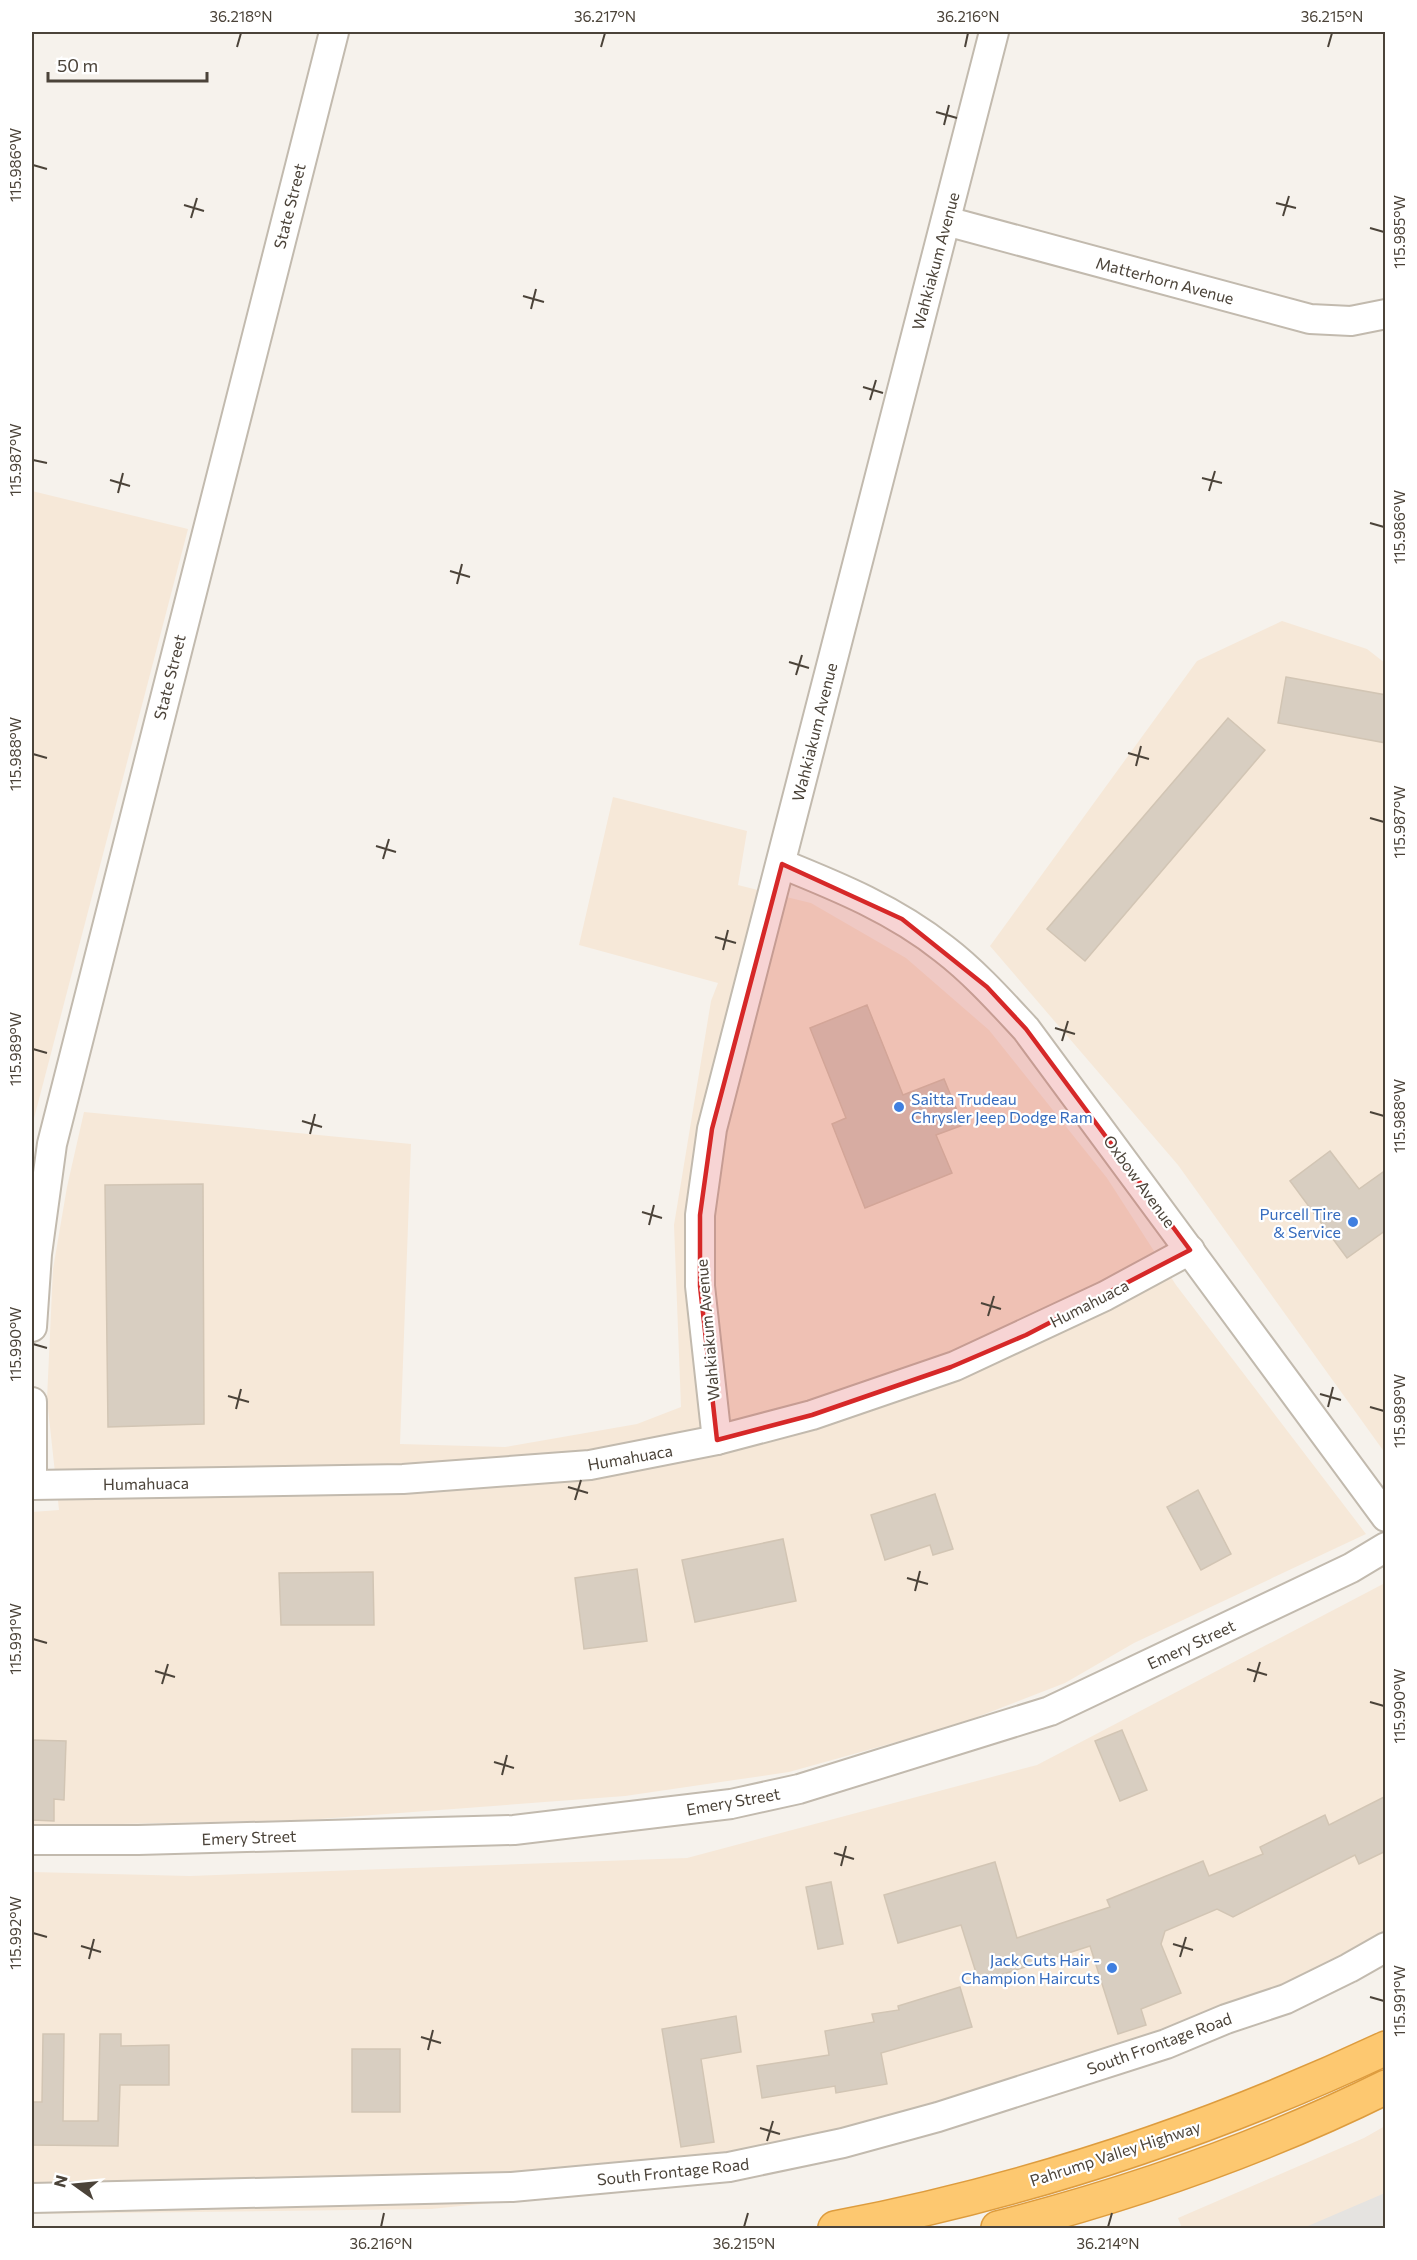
<svg xmlns="http://www.w3.org/2000/svg" width="1417" height="2260" viewBox="0 0 1417 2260" font-family="Commissioner,sans-serif">
<style>
.commercial{fill:#f6e8d8}
.parking{fill:#e5e3e0}
.building{fill:#d8cec1;stroke:#d2c5b4;stroke-width:1.5}
.lines{fill:none;stroke-linecap:round;stroke-linejoin:round}
.minor-casing{stroke:#c2baae;stroke-width:32}
.highway-casing{stroke:#dd9c3e;stroke-width:36}
.minor{stroke:#fff;stroke-width:28}
.highway{stroke:#fdc870;stroke-width:33}
.marked{fill:#d62828;fill-opacity:0.2;stroke:#d62828;stroke-width:4.5;stroke-linejoin:round}
.ticks{fill:none;stroke:#4b4339;stroke-width:2}
.shop-dot{fill:#3f7fe0;stroke:#fff;stroke-width:2}
.labels{text-anchor:middle;dominant-baseline:central;stroke-width:4.5;stroke-linejoin:round;paint-order:stroke}
.street-label{font-size:16px;fill:#4b4339;stroke:#fff}
.shop-label{font-size:16px;fill:#366cbe;stroke:#fff;text-anchor:end}
.neatline{fill:none;stroke:#4b4339;stroke-width:2}
.ticks-label{font-size:15px;text-anchor:middle;fill:#4b4339}
</style>
<rect width="100%" height="100%" fill="#f6f2ec"/>
<!-- commercial -->
<g class="commercial">
<path d="M32 491 188 529 32 1126Z"/>
<path d="M1282 621 1367 649 1385 663V1453L1178 1165 990 946 1197 661Z"/>
<path d="M613 797 747 831 738 885 811 903 906 958 989 1030 1107 1178 1176 1285 1366 1534 1134 1643 1065 1683 954 1726 789 1772 625 1796 306 1820 32 1826V1512L59 1510 47 1399 53 1269 67 1187 84 1112 411 1144 400 1444 505 1447 637 1424 681 1407 674 1225 711 1001 718 983 579 945Z"/>
<path d="M1385 1583V1963L1316 1998 1048 2098 743 2177 431 2209 32 2214V1872L190 1876 687 1858 1037 1765Z"/>
<path d="M1385 2126V2228H1182L1178 2218 1364 2138Z"/>
</g>
<!-- parking -->
<path class="parking" d="M1385 2193V2228H1309L1308 2226Z"/>
<!-- building -->
<g class="building">
<path d="M1286 677 1386 695V743L1278 723Z"/>
<path d="M1228 718 1265 750 1085 961 1047 929Z"/>
<path d="M867 1005 903 1095 944 1079 963 1125 936 1135 952 1173 865 1208 832 1124 846 1118 810 1028Z"/>
<path d="M1330 1151 1359 1189 1386 1170V1230L1347 1258 1290 1181Z"/>
<path d="M203 1184 204 1424 108 1427 105 1185Z"/>
<path d="M1198 1490 1231 1554 1201 1570 1167 1507Z"/>
<path d="M935 1494 953 1549 933 1555 930 1545 885 1560 871 1515Z"/>
<path d="M783 1539 796 1601 695 1622 682 1560Z"/>
<path d="M637 1569 647 1641 584 1649 575 1578Z"/>
<path d="M373 1572 374 1625H281L279 1573Z"/>
<path d="M1122 1730 1147 1790 1120 1801 1095 1741Z"/>
<path d="M32 1740 66 1741 64 1800 54 1799V1821L32 1820Z"/>
<path d="M1386 1796V1851L1359 1864 1355 1855 1233 1917 1217 1909 1165 1931 1161 1944 1181 1993 1141 2009 1146 2025 1118 2034 1090 1946 979 1982 961 1925 898 1943 884 1895 995 1862 1017 1938 1110 1907 1107 1900 1203 1861 1209 1876 1263 1854 1260 1847 1325 1815 1329 1825Z"/>
<path d="M831 1882 843 1944 818 1949 806 1887Z"/>
<path d="M960 1987 972 2027 881 2053 887 2084 836 2093 835 2086 762 2098 757 2066 829 2055 825 2031 874 2022 872 2014 899 2010 898 2006Z"/>
<path d="M736 2016 741 2052 701 2059 714 2142 681 2147 662 2029Z"/>
<path d="M43 2034H64L63 2121H98L100 2034H121V2046L169 2045V2085H120L118 2146 32 2145V2102H42Z"/>
<rect x="352" y="2049" width="48" height="63"/>
</g>
<g class="lines">
<defs>
<g id="minor">
<path d="M946 221 1310 319 1351 321 1386 314"/>
<path d="M782 864C839 887 895 910 944 949 974 972 1000 1001 1026 1029L1386 1517"/>
<path d="M32 1327 37 1254 52 1144 334 32"/>
<path d="M32 1402V1485"/>
<path d="M717 1440 700 1286V1215L712 1129 994 32"/>
<path d="M32 1485 403 1479 590 1465 717 1440 812 1415 955 1366 1105 1296 1190 1250"/>
<path d="M32 1840H138L514 1830 731 1804 799 1789 1050 1711 1351 1568 1386 1547"/>
<path d="M32 2198 512 2187 729 2167 843 2143 938 2117 1166 2044 1226 2019 1286 1999 1349 1968 1386 1947"/>
</g>
<g id="highway">
<path d="M835 2228C1024 2192 1211 2130 1386 2048"/>
<path d="M998 2228C1130 2194 1263 2148 1386 2087"/>
</g>
</defs>
<!-- minor casing -->
<use href="#minor" class="minor-casing"/>
<!-- highway casing -->
<use href="#highway" class="highway-casing"/>
<!-- minor -->
<use href="#minor" class="minor"/>
<!-- highway -->
<use href="#highway" class="highway"/>
</g>
<!-- marked area -->
<path class="marked" d="M782 864 902 919 987 987 1026 1029 1190 1250 1026 1335 951 1367 812 1415 717 1440 700 1286V1215L712 1129Z"/>
<!-- ticks -->
<path class="ticks" d="M237 47 241 33M601 47 605 33M965 47 968 33M1328 47 1332 33M936 112 957 118M944 125 949 105M33 165 47 169M1276 203 1296 208M184 205 204 211M1283 216 1289 196M191 218 197 198M1370 228 1384 232M523 296 544 302M531 309 536 289M863 387 883 393M870 400 876 380M33 460 47 463M1202 478 1222 483M110 480 130 486M1209 491 1215 471M118 493 123 473M1370 523 1384 527M450 571 470 577M457 584 462 564M789 662 809 668M796 675 802 655M1128 753 1149 759M33 754 47 758M1136 766 1141 746M1370 818 1384 822M376 846 396 852M383 859 389 839M715 937 736 943M723 950 728 930M1055 1028 1075 1034M1062 1041 1068 1021M33 1049 47 1053M1370 1112 1384 1116M302 1121 322 1127M310 1134 315 1114M642 1212 662 1218M649 1225 654 1205M981 1303 1001 1309M988 1316 994 1296M33 1344 47 1348M1320 1394 1341 1400M228 1396 249 1402M1328 1407 1333 1387M1370 1407 1384 1411M236 1409 241 1389M568 1487 588 1493M575 1500 581 1480M907 1578 928 1584M915 1591 920 1571M33 1639 47 1643M1247 1669 1267 1675M155 1671 175 1677M1254 1682 1260 1662M162 1684 168 1664M1370 1702 1384 1706M494 1762 514 1768M502 1775 507 1755M834 1853 854 1859M841 1866 846 1846M33 1933 47 1937M1173 1944 1193 1950M81 1946 101 1952M1180 1957 1186 1937M89 1959 94 1939M1370 1997 1384 2001M421 2037 441 2043M428 2050 433 2030M760 2128 780 2134M767 2141 773 2121M381 2227 384 2213M744 2227 748 2213M1108 2227 1112 2213"/>
<!-- markers -->
<g class="shop-dot">
<circle cx="899" cy="1107" r="6"/>
<circle cx="1353" cy="1222" r="6"/>
<circle cx="1112" cy="1968" r="6"/>
</g>
<g class="labels">
<!-- street labels -->
<g class="street-label">
<text transform="translate(289 206) rotate(-76)">State Street</text>
<text transform="translate(935 261) rotate(-75)">Wahkiakum Avenue</text>
<text transform="translate(1165 280) rotate(15)">Matterhorn Avenue</text>
<text transform="translate(169 677) rotate(-76)">State Street</text>
<text transform="translate(814 732) rotate(-76)">Wahkiakum Avenue</text>
<text transform="translate(1140 1181) rotate(54)">Oxbow Avenue</text>
<text transform="translate(1089 1303) rotate(-27)">Humahuaca</text>
<text transform="translate(707 1330) rotate(-95)">Wahkiakum Avenue</text>
<text transform="translate(630 1457) rotate(-10)">Humahuaca</text>
<text transform="translate(146 1483) rotate(-1)">Humahuaca</text>
<text transform="translate(1191 1644) rotate(-25)">Emery Street</text>
<text transform="translate(733 1801) rotate(-10)">Emery Street</text>
<text transform="translate(249 1837) rotate(-2)">Emery Street</text>
<text transform="translate(1159 2043) rotate(-20)">South Frontage Road</text>
<text transform="translate(1115 2153) rotate(-18)">Pahrump Valley Highway</text>
<text transform="translate(673 2171) rotate(-6)">South Frontage Road</text>
</g>
<!-- shop labels -->
<g class="shop-label">
<text x="911" y="1098" text-anchor="start">Saitta Trudeau<tspan x="911" dy="18">Chrysler Jeep Dodge Ram</tspan></text>
<text x="1341" y="1213">Purcell Tire<tspan x="1341" dy="18">&amp; Service</tspan></text>
<text x="1100" y="1959">Jack Cuts Hair -<tspan x="1100" dy="18">Champion Haircuts</tspan></text>
</g>
</g>
<!-- border -->
<rect width="1417" height="2260" fill="none" stroke="#ffffff" stroke-width="66"/>
<!-- north arrow -->
<g transform="translate(75 2185) rotate(285)" stroke="#ffffff" stroke-width="4.5" paint-order="stroke">
<path d="M0-4.5L10 22L0 15L-10 22Z" fill="#4b4339"/>
<text y="-9" font-size="16" font-weight="bold" text-anchor="middle" fill="#4b4339">N</text>
</g>
<!-- scale -->
<path d="M48 72v9h159v-9" fill="none" stroke="#4b4339" stroke-width="3"/>
<text x="57" y="72" font-size="18" fill="#4b4339" stroke="#ffffff" stroke-width="4.5" paint-order="stroke">50 m</text>
<rect x="33" y="33" width="1351" height="2194" class="neatline"/>
<g class="ticks-label">
<text x="241" y="22">36.218°N</text>
<text x="605" y="22">36.217°N</text>
<text x="968" y="22">36.216°N</text>
<text x="1332" y="22">36.215°N</text>
<text transform="translate(16 165) rotate(-90)" y="5">115.986°W</text>
<text transform="translate(1400 232) rotate(-90)" y="5">115.985°W</text>
<text transform="translate(16 460) rotate(-90)" y="5">115.987°W</text>
<text transform="translate(1400 527) rotate(-90)" y="5">115.986°W</text>
<text transform="translate(16 754) rotate(-90)" y="5">115.988°W</text>
<text transform="translate(1400 822) rotate(-90)" y="5">115.987°W</text>
<text transform="translate(16 1049) rotate(-90)" y="5">115.989°W</text>
<text transform="translate(1400 1116) rotate(-90)" y="5">115.988°W</text>
<text transform="translate(16 1344) rotate(-90)" y="5">115.990°W</text>
<text transform="translate(1400 1411) rotate(-90)" y="5">115.989°W</text>
<text transform="translate(16 1639) rotate(-90)" y="5">115.991°W</text>
<text transform="translate(1400 1706) rotate(-90)" y="5">115.990°W</text>
<text transform="translate(16 1933) rotate(-90)" y="5">115.992°W</text>
<text transform="translate(1400 2001) rotate(-90)" y="5">115.991°W</text>
<text x="381" y="2249">36.216°N</text>
<text x="744" y="2249">36.215°N</text>
<text x="1108" y="2249">36.214°N</text>
</g>
</svg>
